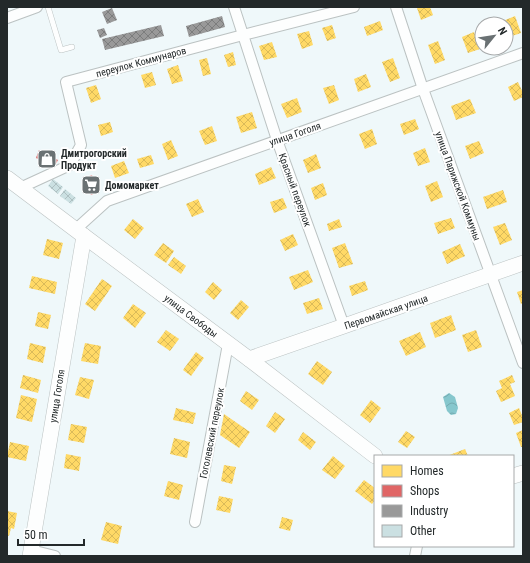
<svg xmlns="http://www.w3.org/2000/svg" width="530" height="563" viewBox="0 0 530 563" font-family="'Roboto Condensed',sans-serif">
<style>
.water{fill:url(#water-waves)}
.homes{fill:url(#homes-cross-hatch)}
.shops{fill:url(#shops-cross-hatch)}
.industry{fill:url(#industry-cross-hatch)}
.building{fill:url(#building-cross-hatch)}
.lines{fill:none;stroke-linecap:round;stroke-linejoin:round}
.lane-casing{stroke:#bbc2c2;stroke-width:6}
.street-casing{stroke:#bbc2c2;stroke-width:12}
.secondary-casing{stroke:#bbc2c2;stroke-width:16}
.lane{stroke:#fdfefe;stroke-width:5}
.street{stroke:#fdfefe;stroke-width:10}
.secondary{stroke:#fdfefe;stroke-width:15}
.labels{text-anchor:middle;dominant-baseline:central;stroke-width:4;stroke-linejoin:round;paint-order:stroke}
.street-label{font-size:10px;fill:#23292a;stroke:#fff}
.poi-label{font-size:10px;font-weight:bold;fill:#23292a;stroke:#fff;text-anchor:start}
</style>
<defs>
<pattern id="water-waves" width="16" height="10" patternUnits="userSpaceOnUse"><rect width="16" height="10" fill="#86c7cd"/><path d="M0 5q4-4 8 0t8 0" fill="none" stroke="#73abb0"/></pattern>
<pattern id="homes-cross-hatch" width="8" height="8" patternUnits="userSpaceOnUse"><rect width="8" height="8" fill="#ffd966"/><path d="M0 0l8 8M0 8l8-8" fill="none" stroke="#daba59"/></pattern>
<pattern id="shops-cross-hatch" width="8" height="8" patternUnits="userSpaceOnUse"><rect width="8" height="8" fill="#e06666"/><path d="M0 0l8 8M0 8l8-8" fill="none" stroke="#b55454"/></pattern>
<pattern id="industry-cross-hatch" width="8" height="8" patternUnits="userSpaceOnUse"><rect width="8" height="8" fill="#999"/><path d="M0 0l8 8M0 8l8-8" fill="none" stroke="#7c7d7d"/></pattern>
<pattern id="building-cross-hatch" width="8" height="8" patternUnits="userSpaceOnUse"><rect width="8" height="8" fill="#cbe0e2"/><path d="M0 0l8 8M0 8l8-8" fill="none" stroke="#aec0c2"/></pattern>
</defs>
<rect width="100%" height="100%" fill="#eff8fa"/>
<!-- water -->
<path class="water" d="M449 393 455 397 458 408 456 414 451 415 447 411 443 397Z"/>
<!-- homes -->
<g class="homes">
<path d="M420 7H430L433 15 421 20 417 8Z"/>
<path d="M515 16 521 33 509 37 506 29V24H504L503 21Z"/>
<path d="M380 21 383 30 367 36 364 27Z"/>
<path d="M332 25 336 38 327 41 322 28Z"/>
<path d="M309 31 313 45 302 49 297 34Z"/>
<path d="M474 32 480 49 468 53 462 37Z"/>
<path d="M438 41 445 60 435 64 428 45Z"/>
<path d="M272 42 277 57 264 60 259 46Z"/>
<path d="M233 52 236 65 228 67 224 55Z"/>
<path d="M207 58 211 74 203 76 199 60Z"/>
<path d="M393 58 400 78 390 82 382 62Z"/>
<path d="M178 65 183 81 172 84 167 69Z"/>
<path d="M152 72 156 85 145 88 141 75Z"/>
<path d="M366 74 371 87 358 92 354 79Z"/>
<path d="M518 82 523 93V97L514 101 508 87Z"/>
<path d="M96 85 101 99 91 103 86 88Z"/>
<path d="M334 85 339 100 329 104 323 88Z"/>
<path d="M297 98 302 112 287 118 281 104Z"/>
<path d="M470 99 476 113 456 120 451 106Z"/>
<path d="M252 112 257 128 241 133 236 117Z"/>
<path d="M415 119 419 129 404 135 400 124Z"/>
<path d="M110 122 113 132 101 136 98 125Z"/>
<path d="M212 126 217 141 205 145 199 131Z"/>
<path d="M372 129 377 144 365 149 359 134Z"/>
<path d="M171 140 178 156 168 160 162 144Z"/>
<path d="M479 141 484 153 470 159 465 146Z"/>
<path d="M425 148 430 162 418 166 413 153Z"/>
<path d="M316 154 321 168 308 173 303 160Z"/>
<path d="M151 155 154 164 140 168 137 159Z"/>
<path d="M124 161 129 173 115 178 111 166Z"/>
<path d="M271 167 276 178 259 185 255 174Z"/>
<path d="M437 181 443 197 431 202 425 186Z"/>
<path d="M323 183 327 195 315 200 311 188Z"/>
<path d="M503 190 507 202 487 209 483 197Z"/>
<path d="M283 198 287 208 274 213 270 202Z"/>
<path d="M198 199 204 212 192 217 186 204Z"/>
<path d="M451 218 455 228 438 234 434 223Z"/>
<path d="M133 219 144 228 135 239 124 230Z"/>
<path d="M339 219 342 227 329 231 327 224Z"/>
<path d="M505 223 512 240 500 245 493 227Z"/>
<path d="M293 234 298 245 285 251 280 240Z"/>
<path d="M47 239 63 243 59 259 43 255Z"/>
<path d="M163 243 174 251 166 263 154 255Z"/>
<path d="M345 243 353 264 339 268 332 248Z"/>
<path d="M460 244 465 256 447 264 442 252Z"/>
<path d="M174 257 186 266 181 274 168 265Z"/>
<path d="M308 270 313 282 294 290 289 277Z"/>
<path d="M32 276 57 282 55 294 29 288Z"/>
<path d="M102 279 112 286 95 311 85 304Z"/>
<path d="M365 281 368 290 352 296 349 286Z"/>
<path d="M213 282 222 290 214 300 205 292Z"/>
<path d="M523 290V303L521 304 517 292Z"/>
<path d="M319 298 323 309 307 314 303 303Z"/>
<path d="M241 300 249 307 238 320 230 313Z"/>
<path d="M133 304 146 313 135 328 123 318Z"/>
<path d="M38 312 51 315 48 329 35 326Z"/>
<path d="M451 315 456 330 435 338 430 323Z"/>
<path d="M166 330 179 339 170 351 157 342Z"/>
<path d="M476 330 482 347 468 352 462 335Z"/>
<path d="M420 332 426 347 406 356 399 341Z"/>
<path d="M30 343 46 347 43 363 27 359Z"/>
<path d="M85 343 101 346 98 364 81 361Z"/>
<path d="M196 352 204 358 191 376 183 370Z"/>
<path d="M317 361 332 372 323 385 308 374Z"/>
<path d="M23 375 41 380 38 393 20 388Z"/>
<path d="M512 375 515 382 510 384 515 396 501 402 496 391 502 388 499 381Z"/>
<path d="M80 377 94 380 89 399 75 395Z"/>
<path d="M246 391 259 400 252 410 240 401Z"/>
<path d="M21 395 37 399 32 422 16 418Z"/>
<path d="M371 400 381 408 370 423 360 415Z"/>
<path d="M176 408 196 413 193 424 173 420Z"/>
<path d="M519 408 523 418V422L514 425 509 413Z"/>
<path d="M275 412 285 419 275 433 266 426Z"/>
<path d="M224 414 250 432 239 448 220 435Z"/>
<path d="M71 424 87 427 84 443 68 440Z"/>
<path d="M523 430V447H521L516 433Z"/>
<path d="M406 431 415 437 407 448 398 442Z"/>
<path d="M303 432 316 442 310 450 298 440Z"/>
<path d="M174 438 190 442 187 458 170 454Z"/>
<path d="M10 442 29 446 26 461 7 457Z"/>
<path d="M465 449 468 456H447Z"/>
<path d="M66 454 81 457 79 471 64 468Z"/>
<path d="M333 456 345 466 335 479 322 470Z"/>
<path d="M224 465 236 467 232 484 221 481Z"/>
<path d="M364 480 375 488V500L372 504 355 491Z"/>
<path d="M168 481 183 485 179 500 164 496Z"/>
<path d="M219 496 233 499 230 513 216 510Z"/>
<path d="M7 511 17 513 14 529 11 528 9 536 7 535Z"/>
<path d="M282 517 293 520 290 531 279 528Z"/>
<path d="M106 522 122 526 118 544 101 540Z"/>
</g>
<!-- shops -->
<g class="shops">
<path d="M39 150 58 160 54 167 36 158Z"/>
<path d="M92 175 98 192 91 195 84 178Z"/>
</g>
<!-- industry -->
<g class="industry">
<path d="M112 8 117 20 107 24 102 12Z"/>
<path d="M222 16 225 27 189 37 186 26Z"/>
<path d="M161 25 164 36 105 50 102 39Z"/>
<path d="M104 28 107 35 100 38 97 30Z"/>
</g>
<!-- building -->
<g class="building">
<path d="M53 179 63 187 58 194 48 186Z"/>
<path d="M65 189 76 198 71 204 60 196Z"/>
</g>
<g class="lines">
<defs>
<path id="lane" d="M48 7 61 50 72 47"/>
<g id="street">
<path d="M234 7 277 140 344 326"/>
<path d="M396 7 423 89 523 363"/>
<path d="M7 18 37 7"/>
<path d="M20 188 70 165 81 145 66 82 243 35 354 7"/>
<path d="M75 230 107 201 523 53"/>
<path d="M195 522 228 344"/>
<path d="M31 550 55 556"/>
<path d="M415 556 417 546"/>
</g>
<g id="secondary">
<path d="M7 178 84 236 249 359 375 456"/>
<path d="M249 359 344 326 523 263"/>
<path d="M513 476 523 473"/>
<path d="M30 556 84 236"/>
</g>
</defs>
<!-- lane casing -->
<use href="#lane" class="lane-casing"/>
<!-- street casing -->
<use href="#street" class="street-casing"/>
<!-- secondary casing -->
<use href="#secondary" class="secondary-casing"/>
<!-- lane -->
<use href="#lane" class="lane"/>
<!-- street -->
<use href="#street" class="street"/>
<!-- secondary -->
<use href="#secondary" class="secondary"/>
</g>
<!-- icons -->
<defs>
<symbol id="shop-square" viewBox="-11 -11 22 22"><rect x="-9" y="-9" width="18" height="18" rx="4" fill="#6a7173" stroke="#fff"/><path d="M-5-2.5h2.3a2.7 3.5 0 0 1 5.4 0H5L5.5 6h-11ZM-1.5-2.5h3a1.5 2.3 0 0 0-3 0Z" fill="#fff"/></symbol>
<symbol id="supermarket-square" viewBox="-11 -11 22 22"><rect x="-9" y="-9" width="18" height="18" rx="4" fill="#6a7173" stroke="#fff"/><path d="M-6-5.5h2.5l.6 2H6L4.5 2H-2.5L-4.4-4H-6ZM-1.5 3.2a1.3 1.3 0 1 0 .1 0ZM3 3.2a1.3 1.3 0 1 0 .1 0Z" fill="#fff"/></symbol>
</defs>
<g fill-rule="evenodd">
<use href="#shop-square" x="36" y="148" width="22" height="22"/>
<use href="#supermarket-square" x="80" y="174" width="22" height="22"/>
</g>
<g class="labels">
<!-- street labels -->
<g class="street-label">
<text transform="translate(141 62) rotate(-15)">переулок Коммунаров</text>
<text transform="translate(295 134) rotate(-19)">улица Гоголя</text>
<text transform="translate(458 186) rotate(70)">улица Парижской Коммуны</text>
<text transform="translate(295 190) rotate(70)">Красный переулок</text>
<text transform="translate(386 312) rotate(-19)">Первомайская улица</text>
<text transform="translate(191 316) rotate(37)">улица Свободы</text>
<text transform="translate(57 396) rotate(-81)">улица Гоголя</text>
<text transform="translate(212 433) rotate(-79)">Гоголевский переулок</text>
</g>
<!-- poi labels -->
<g class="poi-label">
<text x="61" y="153">Дмитрогорский<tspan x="61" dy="12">Продукт</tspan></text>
<text x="105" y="185">Домомаркет</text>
</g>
</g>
<!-- border -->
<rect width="530" height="563" fill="none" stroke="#23292a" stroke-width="16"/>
<!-- legend -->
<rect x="374" y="455" width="140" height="92" fill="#ffffff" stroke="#a7a9aa"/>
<rect x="382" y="465" width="20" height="12" fill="#ffd966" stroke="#a7a9aa"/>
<text x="410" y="475" font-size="12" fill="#23292a">Homes</text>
<rect x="382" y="485" width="20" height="12" fill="#e06666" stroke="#a7a9aa"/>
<text x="410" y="495" font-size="12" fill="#23292a">Shops</text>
<rect x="382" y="505" width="20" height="12" fill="#999999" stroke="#a7a9aa"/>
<text x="410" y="515" font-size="12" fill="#23292a">Industry</text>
<rect x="382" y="525" width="20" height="12" fill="#cbe0e2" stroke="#a7a9aa"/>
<text x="410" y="535" font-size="12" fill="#23292a">Other</text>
<!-- north arrow -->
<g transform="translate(494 36) rotate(60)"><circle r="19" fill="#ffffff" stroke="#a7a9aa"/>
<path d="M0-3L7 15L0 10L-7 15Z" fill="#6a7173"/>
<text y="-6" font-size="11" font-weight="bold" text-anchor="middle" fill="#23292a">N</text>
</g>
<!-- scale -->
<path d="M18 539v6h66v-6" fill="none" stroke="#23292a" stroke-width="2"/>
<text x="24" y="539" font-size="12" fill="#23292a" stroke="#ffffff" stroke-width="3" paint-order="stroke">50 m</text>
</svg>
